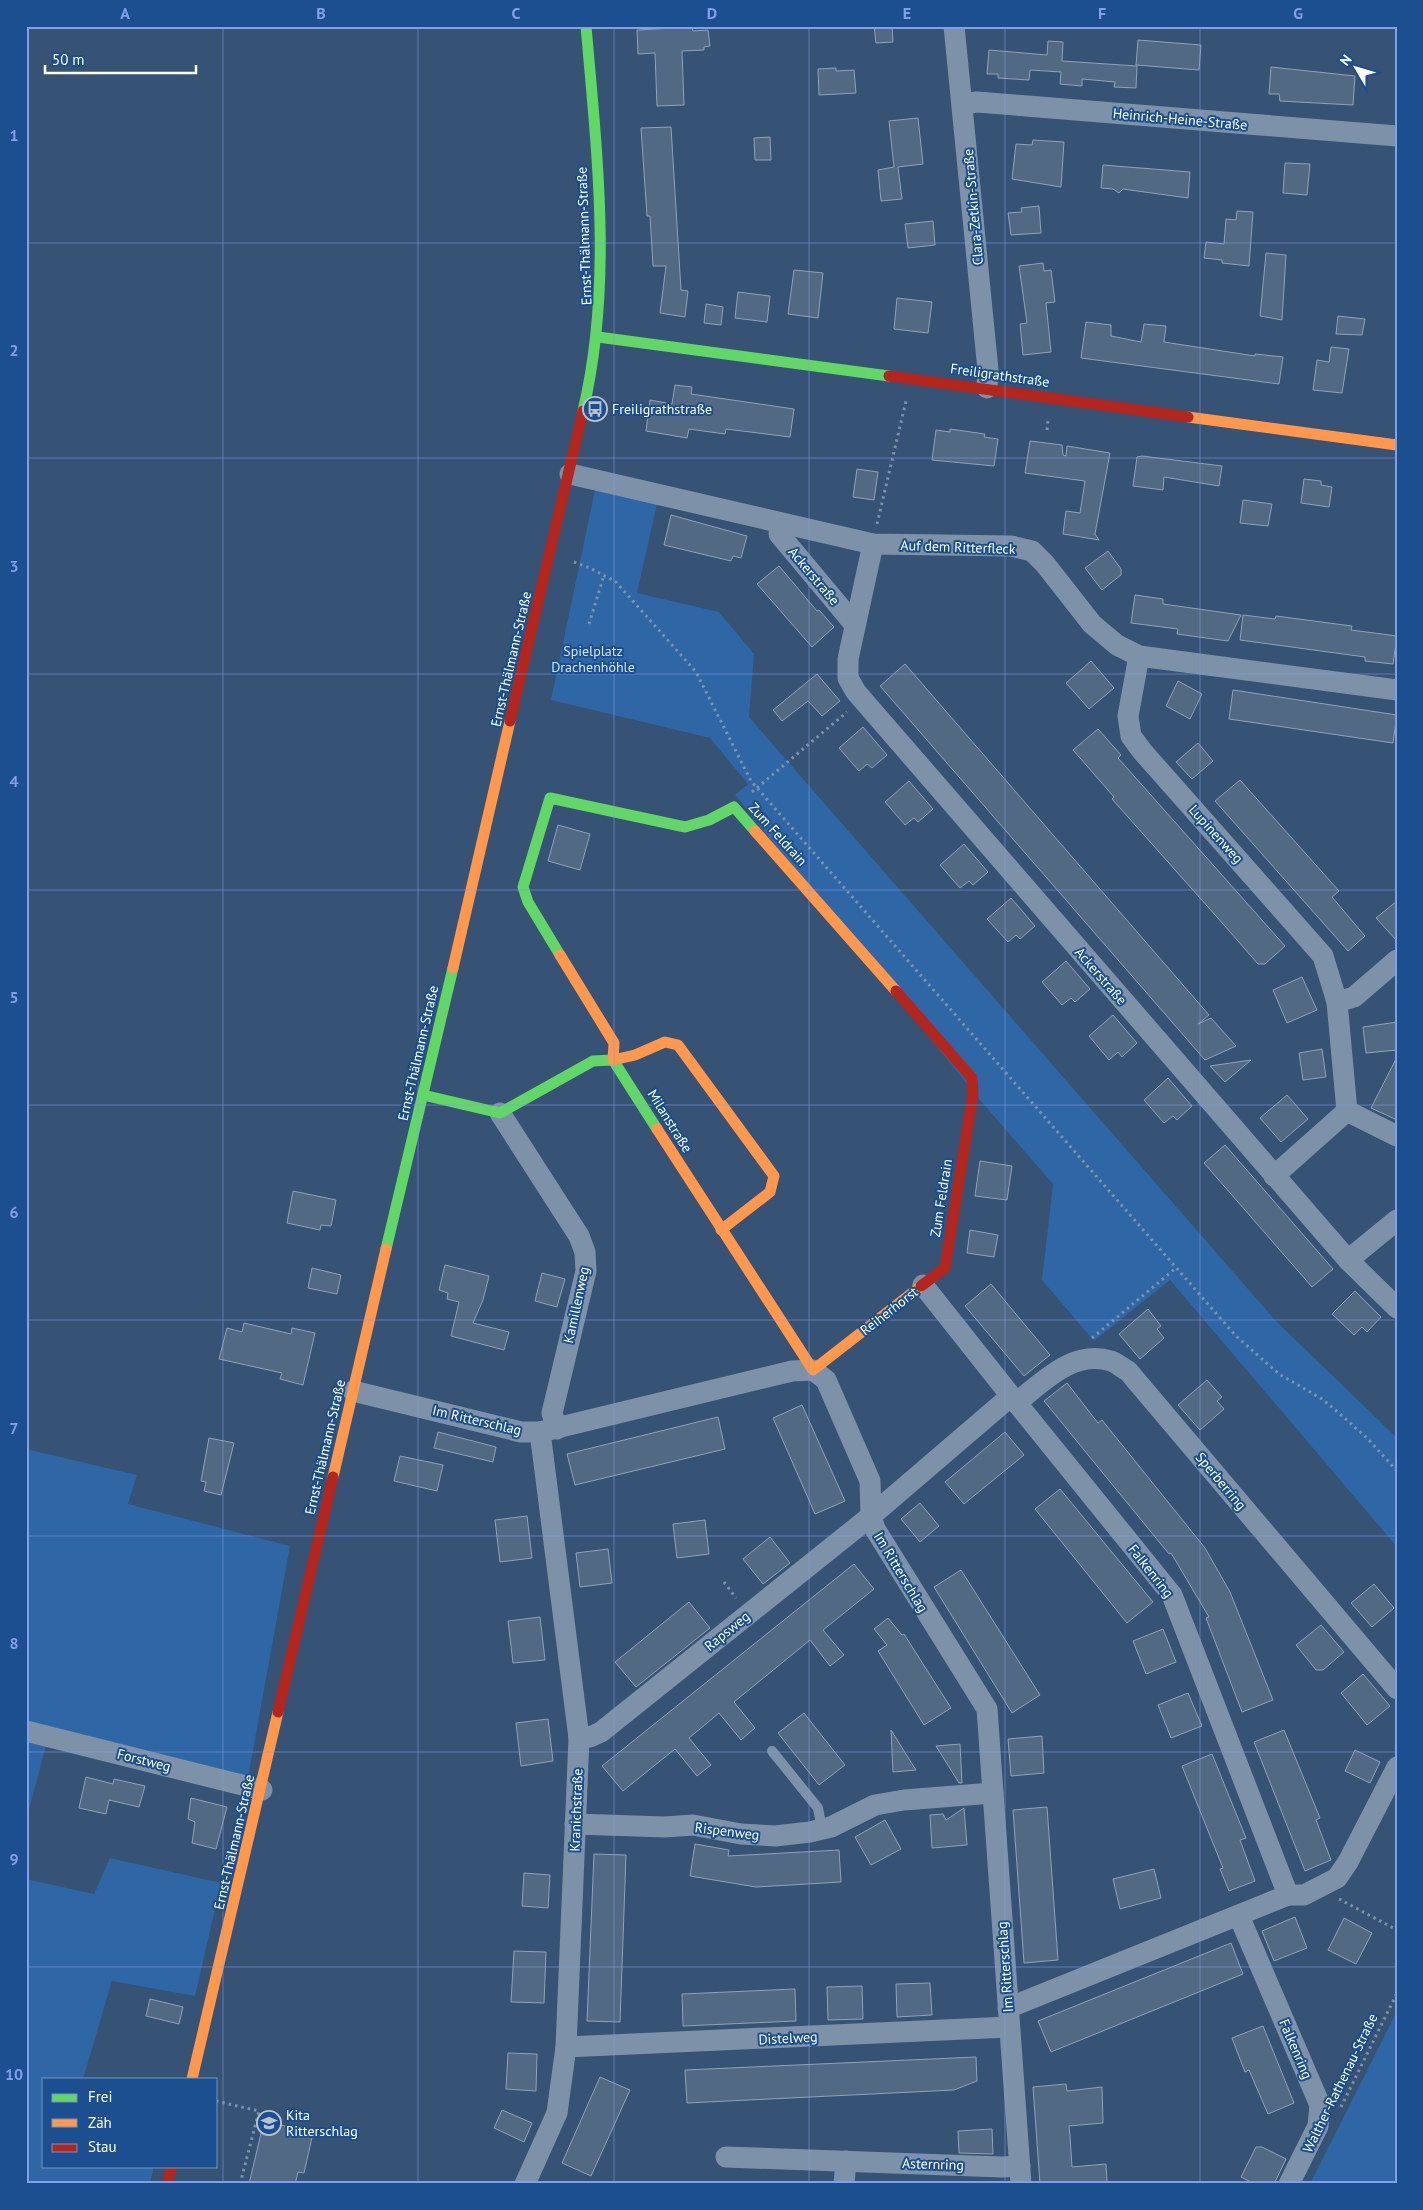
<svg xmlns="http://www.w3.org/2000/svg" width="1423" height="2210" viewBox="0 0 1423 2210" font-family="'PT Sans',sans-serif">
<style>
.green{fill:#2f66a5}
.building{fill:#526984;stroke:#92a2b6}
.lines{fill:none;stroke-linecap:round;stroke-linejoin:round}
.path{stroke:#7d92a8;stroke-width:3;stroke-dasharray:2.5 4;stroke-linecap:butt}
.lane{stroke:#7d92a8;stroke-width:10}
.street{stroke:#7d92a8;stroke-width:21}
.fast{stroke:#63d668;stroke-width:11}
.slow{stroke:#ff974d;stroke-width:11}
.jam{stroke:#b3261e;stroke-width:11}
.grid{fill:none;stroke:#839eea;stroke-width:1;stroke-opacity:0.55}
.labels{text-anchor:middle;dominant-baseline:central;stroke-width:4;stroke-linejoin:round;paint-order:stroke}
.street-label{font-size:14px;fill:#fff;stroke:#1b4f8f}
.poi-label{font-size:14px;fill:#fff;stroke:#1b4f8f;text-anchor:start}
.park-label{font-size:14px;fill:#cfe3fa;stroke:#1b4f8f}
.neatline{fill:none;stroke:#839eea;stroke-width:2}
.grid-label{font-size:16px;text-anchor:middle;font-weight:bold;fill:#839eea}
</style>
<rect width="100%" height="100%" fill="#365274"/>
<!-- green -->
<g class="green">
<path d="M595 490 657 504 637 593 719 612 754 654 749 717 1276 1321 1397 1438V1547L1170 1280 1094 1341 1042 1280 1053 1184 979 1099 735 795 748 784 710 738 551 700Z"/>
<path d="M26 1449 137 1475 128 1504 290 1546 248 1778 51 1727 26 1821Z"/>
<path d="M110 1858 221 1883 195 1996 112 1981 83 2079H44V2166H154L150 2184H26V1879L94 1894Z"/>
<path d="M1397 2011V2184H1310Z"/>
</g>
<!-- building -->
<g class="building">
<path d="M874 26H892L893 42 876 43Z"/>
<path d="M692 27 693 31 708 30 710 46 704 47V50L682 51 684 105 657 106 655 53 638 54 637 30Z"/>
<path d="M1138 40 1201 45 1199 70 1136 65Z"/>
<path d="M1048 41 1063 42 1062 61 1137 66 1136 88 1114 87 1115 82 1082 79V86L1060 84 1061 72 1030 70 1029 80 998 78V74H987L989 50 1047 55Z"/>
<path d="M1271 67 1355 76 1353 105 1280 101 1279 94H1269Z"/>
<path d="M836 68V71L854 70 856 93 819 95 818 69Z"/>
<path d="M918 118 923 164 898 167 902 199 881 201 878 170 894 167 889 121Z"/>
<path d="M671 127 681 290 688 291 685 317 660 313 666 266H653L650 216H647L641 128Z"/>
<path d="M770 137 771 160H755L754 138Z"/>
<path d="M1033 140 1064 142 1061 187 1012 179 1016 144 1032 145Z"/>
<path d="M1285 163 1310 164 1307 195 1283 193Z"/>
<path d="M1103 165 1190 172 1188 198 1123 189 1119 193 1113 189 1101 188Z"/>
<path d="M1039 206 1041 233 1011 235 1008 213 1022 212 1021 208Z"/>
<path d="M1237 211 1253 212 1249 266 1222 263V260L1204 258 1206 242 1224 244 1226 219 1236 220Z"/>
<path d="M933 221 935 245 908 248 905 224Z"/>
<path d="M1266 253 1286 255 1282 320 1260 316Z"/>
<path d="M1043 263 1044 271 1051 270 1055 302 1046 303 1051 352 1023 355 1020 324 1027 323 1019 266Z"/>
<path d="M794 270 823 273 818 318 788 314Z"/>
<path d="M738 292 770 296 767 322 735 318Z"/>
<path d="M897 298 932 302 928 333 894 329Z"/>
<path d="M706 304 723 307 721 325 704 323Z"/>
<path d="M1338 316 1365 319 1362 335 1336 334Z"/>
<path d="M1086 322 1111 325V336L1141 342 1144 324 1166 326 1164 342 1255 356V354L1283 357 1279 384 1081 358Z"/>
<path d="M1331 347 1349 349 1342 393 1313 390 1317 360 1329 362Z"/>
<path d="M675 385 692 387 691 394 794 409 790 437 726 429 725 434 689 429 687 438 646 431 650 400 672 404Z"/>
<path d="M950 429 985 434 984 437 998 439 994 466 932 460 936 430 950 432Z"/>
<path d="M1030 441 1062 445 1063 455 1066 456 1067 446 1110 453 1095 534 1099 540 1063 534 1066 511 1080 513 1085 481 1025 473Z"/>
<path d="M1142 456 1222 466 1219 486 1164 477 1163 490 1133 486 1137 457Z"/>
<path d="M857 469 878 472 874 500 853 497Z"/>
<path d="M1304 479 1321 481V485L1332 487 1329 507 1301 503Z"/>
<path d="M1243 500 1272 504 1268 526 1240 523Z"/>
<path d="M671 515 747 536 741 558 733 556 731 561 664 545Z"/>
<path d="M1108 551 1121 569V575L1102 590 1085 568Z"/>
<path d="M779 566 817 611 819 610 834 627 812 647 757 584Z"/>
<path d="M1135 595 1163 599V604L1241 615 1228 641 1177 634 1178 629 1131 623Z"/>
<path d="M1243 615 1275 619 1276 616 1352 626 1351 630 1397 636 1393 664 1365 661V657L1240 640Z"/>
<path d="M1091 661 1114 688 1089 709 1066 683Z"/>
<path d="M905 664 1209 1015 1198 1024 1211 1018 1236 1046 1205 1060 880 686Z"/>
<path d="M817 674 840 701 822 716 808 701 782 721 773 710Z"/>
<path d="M1178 681 1202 694 1190 719 1166 706Z"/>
<path d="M1233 690 1397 715 1393 743 1229 719Z"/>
<path d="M863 727 887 755 872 768 867 764 859 771 839 748Z"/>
<path d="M1098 729 1121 755 1118 758 1285 946 1265 964H1258L1224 925 1112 799 1114 797 1073 750Z"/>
<path d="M1198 743 1213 761 1192 779 1176 762Z"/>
<path d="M1240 780 1339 891 1332 897 1365 936 1348 951 1215 801Z"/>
<path d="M909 781 933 809 918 822 914 818 905 825 885 802Z"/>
<path d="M558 825 590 834 580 870 548 861Z"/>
<path d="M964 844 988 872 973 885 969 881 960 888 940 865Z"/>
<path d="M1011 898 1035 926 1020 939 1016 935 1008 942 987 919Z"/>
<path d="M1397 901V941L1376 918Z"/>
<path d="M1066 961 1090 989 1075 1002 1071 998 1062 1005 1042 982Z"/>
<path d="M1302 977 1317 1010 1287 1023 1273 990Z"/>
<path d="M1113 1015 1137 1043 1122 1057 1118 1052 1109 1060 1089 1036Z"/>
<path d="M1397 1022V1050L1366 1053 1363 1027Z"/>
<path d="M1322 1049 1326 1077 1303 1080 1299 1053Z"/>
<path d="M1397 1057V1120L1371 1108Z"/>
<path d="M1251 1060 1225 1082 1210 1066Z"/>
<path d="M1168 1078 1192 1106 1177 1120 1173 1116 1164 1123 1144 1100Z"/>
<path d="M1287 1095 1308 1119 1281 1142 1260 1118Z"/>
<path d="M1225 1145 1333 1269 1312 1287 1204 1163Z"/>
<path d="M980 1161 1012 1166 1007 1200 975 1196Z"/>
<path d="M293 1191 336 1200 331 1226 321 1225 320 1230 287 1223Z"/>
<path d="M970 1230 998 1235 994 1257 967 1253Z"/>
<path d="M445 1265 489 1276 483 1300 473 1323 509 1332 504 1350 451 1336 459 1302 447 1299 448 1293 439 1290Z"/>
<path d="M312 1268 341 1275 337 1294 308 1288Z"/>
<path d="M542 1273 565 1279 557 1307 535 1301Z"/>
<path d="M991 1284 1050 1355 1024 1376 965 1306Z"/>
<path d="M1355 1291 1381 1317 1367 1332 1362 1327 1354 1335 1332 1314Z"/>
<path d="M1148 1309 1161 1326 1157 1329 1164 1338 1140 1359 1119 1334Z"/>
<path d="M244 1323 291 1334 292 1328 315 1333 303 1385 280 1379 282 1373 219 1359 227 1328 242 1332Z"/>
<path d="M1207 1380 1222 1397 1217 1401 1224 1409 1200 1430 1178 1405Z"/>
<path d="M1067 1383 1098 1423 1102 1420 1205 1548 1230 1592 1273 1700 1242 1712 1206 1618 1209 1617 1171 1553 1169 1554 1044 1401Z"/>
<path d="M802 1405 845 1501 815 1514 773 1418Z"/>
<path d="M718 1417 725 1449 575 1485 567 1454Z"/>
<path d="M438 1432 496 1447 493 1462 434 1448Z"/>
<path d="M1005 1432 1024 1455 964 1504 945 1482Z"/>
<path d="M209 1438 234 1443 221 1495 204 1491 206 1482 201 1481Z"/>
<path d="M400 1456 443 1465 437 1491 394 1481Z"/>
<path d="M1060 1489 1153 1602 1127 1623 1035 1509Z"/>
<path d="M920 1503 939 1526 920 1542 901 1519Z"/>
<path d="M527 1516 532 1558 500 1562 495 1520Z"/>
<path d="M705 1520 709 1554 677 1558 673 1524Z"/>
<path d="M770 1537 790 1563 763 1584 743 1559Z"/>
<path d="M608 1549 612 1583 580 1587 576 1553Z"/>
<path d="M854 1564 874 1589 823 1630 844 1655 830 1666 810 1640 734 1702 755 1728 741 1740 719 1713 689 1738 711 1765 697 1776 675 1749 623 1791 602 1766Z"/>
<path d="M961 1570 1040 1695 1012 1713 934 1587Z"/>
<path d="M1374 1584 1394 1608 1372 1627 1351 1603Z"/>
<path d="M689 1602 710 1628 636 1687 615 1662Z"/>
<path d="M540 1617 545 1660 513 1663 508 1621Z"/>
<path d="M888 1618 902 1635 904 1634 951 1708 924 1725 878 1651 887 1645 874 1629Z"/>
<path d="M1321 1625 1344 1652 1323 1670H1316L1296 1645Z"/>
<path d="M1163 1629 1176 1662 1146 1674 1133 1641Z"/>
<path d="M1363 1674 1390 1706 1367 1725 1341 1693Z"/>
<path d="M1188 1693 1202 1726 1171 1738 1158 1705Z"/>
<path d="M804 1713 845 1765 819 1785 778 1733Z"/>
<path d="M548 1719 553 1761 521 1766 516 1723Z"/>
<path d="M891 1730 909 1759 916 1770 893 1772Z"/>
<path d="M1284 1730 1320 1818 1316 1820 1331 1860 1305 1871 1254 1742Z"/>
<path d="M1042 1736 1044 1773 1011 1776 1008 1739Z"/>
<path d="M960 1744 962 1783H959L936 1746Z"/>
<path d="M1355 1750 1380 1762 1370 1783 1345 1771Z"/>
<path d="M1212 1754 1246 1838 1240 1840 1255 1881 1229 1891 1220 1869 1223 1868 1182 1766Z"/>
<path d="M86 1777 113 1784 114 1779 145 1786 139 1807 109 1800 106 1814 79 1808Z"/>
<path d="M191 1798 227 1807 216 1849 192 1843 195 1822 188 1819Z"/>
<path d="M1047 1807 1058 1960 1024 1963 1013 1810Z"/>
<path d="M964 1808 967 1845 932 1848 930 1815 943 1814 946 1820Z"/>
<path d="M885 1820 901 1849 871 1865 855 1837Z"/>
<path d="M695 1844 729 1850 728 1856 839 1850 841 1882 756 1887 690 1876Z"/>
<path d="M594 1854 626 1855 620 2022 587 2021Z"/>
<path d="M1154 1869 1161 1898 1120 1909 1113 1879Z"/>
<path d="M524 1873 550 1875 548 1908 522 1906Z"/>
<path d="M1295 1917 1307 1948 1274 1961 1262 1931Z"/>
<path d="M1344 1918 1372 1933 1356 1964 1328 1950Z"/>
<path d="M1231 1943 1243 1974 1051 2052 1038 2021Z"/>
<path d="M514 1951 546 1952 544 2003 511 2002Z"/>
<path d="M930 1983 932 2015 897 2017 896 1984Z"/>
<path d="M862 1986 863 2019 828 2020 827 1987Z"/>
<path d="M795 1989 796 2021 683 2026 682 1994Z"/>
<path d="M150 1999 183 2007 179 2024 146 2016Z"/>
<path d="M1263 2026 1294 2103 1268 2114 1249 2070 1245 2072 1232 2038Z"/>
<path d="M508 2053 537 2054 536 2091 506 2089Z"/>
<path d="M976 2057 977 2081 954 2090 687 2103 685 2070Z"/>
<path d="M600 2077 630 2090 591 2176 562 2163Z"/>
<path d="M1066 2084 1067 2091 1102 2087 1103 2123 1069 2126 1070 2136 1072 2167 1106 2164 1107 2182 1040 2184 1033 2087Z"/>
<path d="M502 2110 532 2123 524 2142 494 2128Z"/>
<path d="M263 2125 280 2130 281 2125 313 2133 304 2173 298 2172 295 2184H249Z"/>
<path d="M992 2129 993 2154 959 2153 958 2131Z"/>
<path d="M1256 2147H1262L1286 2159 1274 2184H1255L1241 2177Z"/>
</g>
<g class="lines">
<!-- path -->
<g class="path">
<path d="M1047 430 1048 420"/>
<path d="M877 524 906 401"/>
<path d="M574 562 590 568 616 582 696 672 751 781 1235 1335 1279 1374 1322 1399 1340 1414 1367 1438 1397 1471"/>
<path d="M589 624 604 575"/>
<path d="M752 792 847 712"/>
<path d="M1092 1338 1176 1268"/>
<path d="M724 1582 736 1598"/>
<path d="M1339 1899 1397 1930"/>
<path d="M216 2101 259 2111 240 2184"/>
<path d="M1341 2107 1397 1993"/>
</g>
<!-- lane -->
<path class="lane" d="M772 1751 818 1808 822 1829"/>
<!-- street -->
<g class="street">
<path d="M954 26 988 370 987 388"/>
<path d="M963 104 977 102 1397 136"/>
<path d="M570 474 873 544 1011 546 1032 551 1045 564 1092 624 1117 645 1139 656 1397 690"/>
<path d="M780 523 779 534 855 625"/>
<path d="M873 544 848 659V678L856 692 1348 1260 1397 1308"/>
<path d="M1139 656 1128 716 1131 736 1142 751 1323 956 1337 1002"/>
<path d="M1347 1111 1397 1136"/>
<path d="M500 1113 579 1236 585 1252 586 1271 552 1413 557 1429"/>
<path d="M1274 1176 1347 1111 1337 1002 1354 997 1397 960"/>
<path d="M1348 1260 1397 1220"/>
<path d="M923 1285 1011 1396"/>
<path d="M353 1391 521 1432H540L792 1371 813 1370 826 1380 870 1481 871 1516 875 1529 987 1709 1021 2184"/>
<path d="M1016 1403C1043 1382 1073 1349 1111 1361 1117 1363 1122 1368 1128 1371L1397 1689"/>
<path d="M26 1731 262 1790"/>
<path d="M579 1738 590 1737 601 1732 871 1516 1011 1396 1172 1595 1288 1895 1008 2008"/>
<path d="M575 1824 665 1827 693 1825 741 1834 775 1836 810 1832 831 1827 875 1805 904 1800 993 1793"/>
<path d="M1288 1895H1304L1337 1878 1348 1862 1397 1767"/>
<path d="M1239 1916 1320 2105 1318 2126 1289 2184"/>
<path d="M566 2047 1009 2027"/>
<path d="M726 2157 1002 2167 1020 2166"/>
<path d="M525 2184 557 2113 566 2047 579 1738 540 1432"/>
<path d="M844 2184 846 2161"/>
</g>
<!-- fast -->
<g class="fast">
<path d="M598 337 889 376"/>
<path d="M583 411C613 284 597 155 586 26"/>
<path d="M560 955 528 902 523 887 550 798 685 827 709 820 734 807 755 831"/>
<path d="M423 1095 500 1113 593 1061 613 1060 657 1129"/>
<path d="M386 1249 453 968"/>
</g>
<!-- slow -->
<g class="slow">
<path d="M1188 417 1397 445"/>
<path d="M755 831 896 991"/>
<path d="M560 955 614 1043 613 1060 635 1055 665 1042 678 1045 774 1176 770 1192 721 1230"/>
<path d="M453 968 510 721"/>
<path d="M657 1129 813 1370 921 1286"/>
<path d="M333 1477 386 1249"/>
<path d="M192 2079 278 1712"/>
</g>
<!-- jam -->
<g class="jam">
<path d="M889 376 1188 417"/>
<path d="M510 721 583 411"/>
<path d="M896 991 972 1078 973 1094 945 1268 921 1286"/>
<path d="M278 1712 333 1477"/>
<path d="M167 2184 172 2166"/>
</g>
</g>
<!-- grid -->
<path class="grid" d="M223 26V2184M418 26V2184M614 26V2184M809 26V2184M1005 26V2184M1200 26V2184M26 243H1397M26 458H1397M26 674H1397M26 890H1397M26 1105H1397M26 1320H1397M26 1536H1397M26 1752H1397M26 1967H1397"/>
<!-- icons -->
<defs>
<symbol id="bus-ring" viewBox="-11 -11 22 22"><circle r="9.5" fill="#1b4f8f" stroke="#b9c2ce" stroke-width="1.5"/><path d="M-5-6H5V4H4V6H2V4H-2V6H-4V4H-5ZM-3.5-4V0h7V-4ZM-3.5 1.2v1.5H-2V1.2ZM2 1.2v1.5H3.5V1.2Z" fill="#b9c2ce"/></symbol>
<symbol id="school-ring" viewBox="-11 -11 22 22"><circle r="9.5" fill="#1b4f8f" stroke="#b9c2ce" stroke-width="1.5"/><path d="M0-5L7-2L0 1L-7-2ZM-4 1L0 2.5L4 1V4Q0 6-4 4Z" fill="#b9c2ce"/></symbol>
</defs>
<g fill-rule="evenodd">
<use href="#bus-ring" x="581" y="395" width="28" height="28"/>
<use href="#school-ring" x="255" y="2109" width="28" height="28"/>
</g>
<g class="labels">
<!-- street labels -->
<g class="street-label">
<text transform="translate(1180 119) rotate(5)">Heinrich-Heine-Straße</text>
<text transform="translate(973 207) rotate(-95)">Clara-Zetkin-Straße</text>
<text transform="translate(584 236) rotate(-92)">Ernst-Thälmann-Straße</text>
<text transform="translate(1000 375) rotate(8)">Freiligrathstraße</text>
<text transform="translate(958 547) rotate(2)">Auf dem Ritterfleck</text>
<text transform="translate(814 576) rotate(50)">Ackerstraße</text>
<text transform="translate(511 659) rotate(-77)">Ernst-Thälmann-Straße</text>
<text transform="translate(778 834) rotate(48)">Zum Feldrain</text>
<text transform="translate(1216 834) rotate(48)">Lupinenweg</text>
<text transform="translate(1101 976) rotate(49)">Ackerstraße</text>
<text transform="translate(418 1053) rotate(-77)">Ernst-Thälmann-Straße</text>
<text transform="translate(670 1121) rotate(58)">Milanstraße</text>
<text transform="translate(941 1198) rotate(-81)">Zum Feldrain</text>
<text transform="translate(576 1305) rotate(-78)">Kamillenweg</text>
<text transform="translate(889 1311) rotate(-38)">Reiherhorst</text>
<text transform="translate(477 1420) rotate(13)">Im Ritterschlag</text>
<text transform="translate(325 1447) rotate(-77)">Ernst-Thälmann-Straße</text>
<text transform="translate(1221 1481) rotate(50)">Sperberring</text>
<text transform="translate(1151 1571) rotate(52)">Falkenring</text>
<text transform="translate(901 1572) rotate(59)">Im Ritterschlag</text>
<text transform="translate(727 1631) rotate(-39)">Rapsweg</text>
<text transform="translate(144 1760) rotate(14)">Forstweg</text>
<text transform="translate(576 1810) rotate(-88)">Kranichstraße</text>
<text transform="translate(727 1831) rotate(7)">Rispenweg</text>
<text transform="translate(234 1842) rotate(-77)">Ernst-Thälmann-Straße</text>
<text transform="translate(1005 1967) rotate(-94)">Im Ritterschlag</text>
<text transform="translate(788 2038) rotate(-3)">Distelweg</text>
<text transform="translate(1296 2049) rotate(67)">Falkenring</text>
<text transform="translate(1340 2083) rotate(-64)">Walther-Rathenau-Straße</text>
<text transform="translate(933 2164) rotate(2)">Asternring</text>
</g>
<!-- poi labels -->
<g class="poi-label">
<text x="612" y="409">Freiligrathstraße</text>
<text x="286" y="2115">Kita<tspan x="286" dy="16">Ritterschlag</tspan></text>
</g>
<!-- park labels -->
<g class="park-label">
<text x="593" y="651">Spielplatz<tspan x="593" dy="16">Drachenhöhle</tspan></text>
</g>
</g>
<!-- border -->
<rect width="1423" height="2210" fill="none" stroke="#1b4f8f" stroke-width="55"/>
<!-- legend -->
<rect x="42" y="2078" width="175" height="90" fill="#1b4f8f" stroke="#7695bc"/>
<rect x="52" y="2094" width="25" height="8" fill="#63d668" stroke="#7695bc"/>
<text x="88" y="2102" font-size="15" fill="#ffffff">Frei</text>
<rect x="52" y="2119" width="25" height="8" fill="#ff974d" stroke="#7695bc"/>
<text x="88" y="2128" font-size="15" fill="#ffffff">Zäh</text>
<rect x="52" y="2144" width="25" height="8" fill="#b3261e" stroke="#7695bc"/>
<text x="88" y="2152" font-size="15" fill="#ffffff">Stau</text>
<!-- north arrow -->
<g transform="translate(1356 68) rotate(308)" stroke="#1b4f8f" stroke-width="4" paint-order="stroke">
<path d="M0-4L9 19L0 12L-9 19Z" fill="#ffffff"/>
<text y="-8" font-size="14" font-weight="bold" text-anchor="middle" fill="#ffffff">N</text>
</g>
<!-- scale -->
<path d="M45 65v8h151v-8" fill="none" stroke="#ffffff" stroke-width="2.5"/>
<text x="52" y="65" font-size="15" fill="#ffffff" stroke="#1b4f8f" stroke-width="4" paint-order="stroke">50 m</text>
<rect x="28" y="28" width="1368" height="2154" class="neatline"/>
<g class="grid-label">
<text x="125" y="19">A</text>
<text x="321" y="19">B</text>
<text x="516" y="19">C</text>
<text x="712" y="19">D</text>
<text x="907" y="19">E</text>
<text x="1102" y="19">F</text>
<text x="1298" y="19">G</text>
<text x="14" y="141">1</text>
<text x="14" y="356">2</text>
<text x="14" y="572">3</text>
<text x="14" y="787">4</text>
<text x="14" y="1003">5</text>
<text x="14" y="1218">6</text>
<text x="14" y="1434">7</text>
<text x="14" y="1649">8</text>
<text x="14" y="1865">9</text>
<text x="14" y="2080">10</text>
</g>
</svg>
